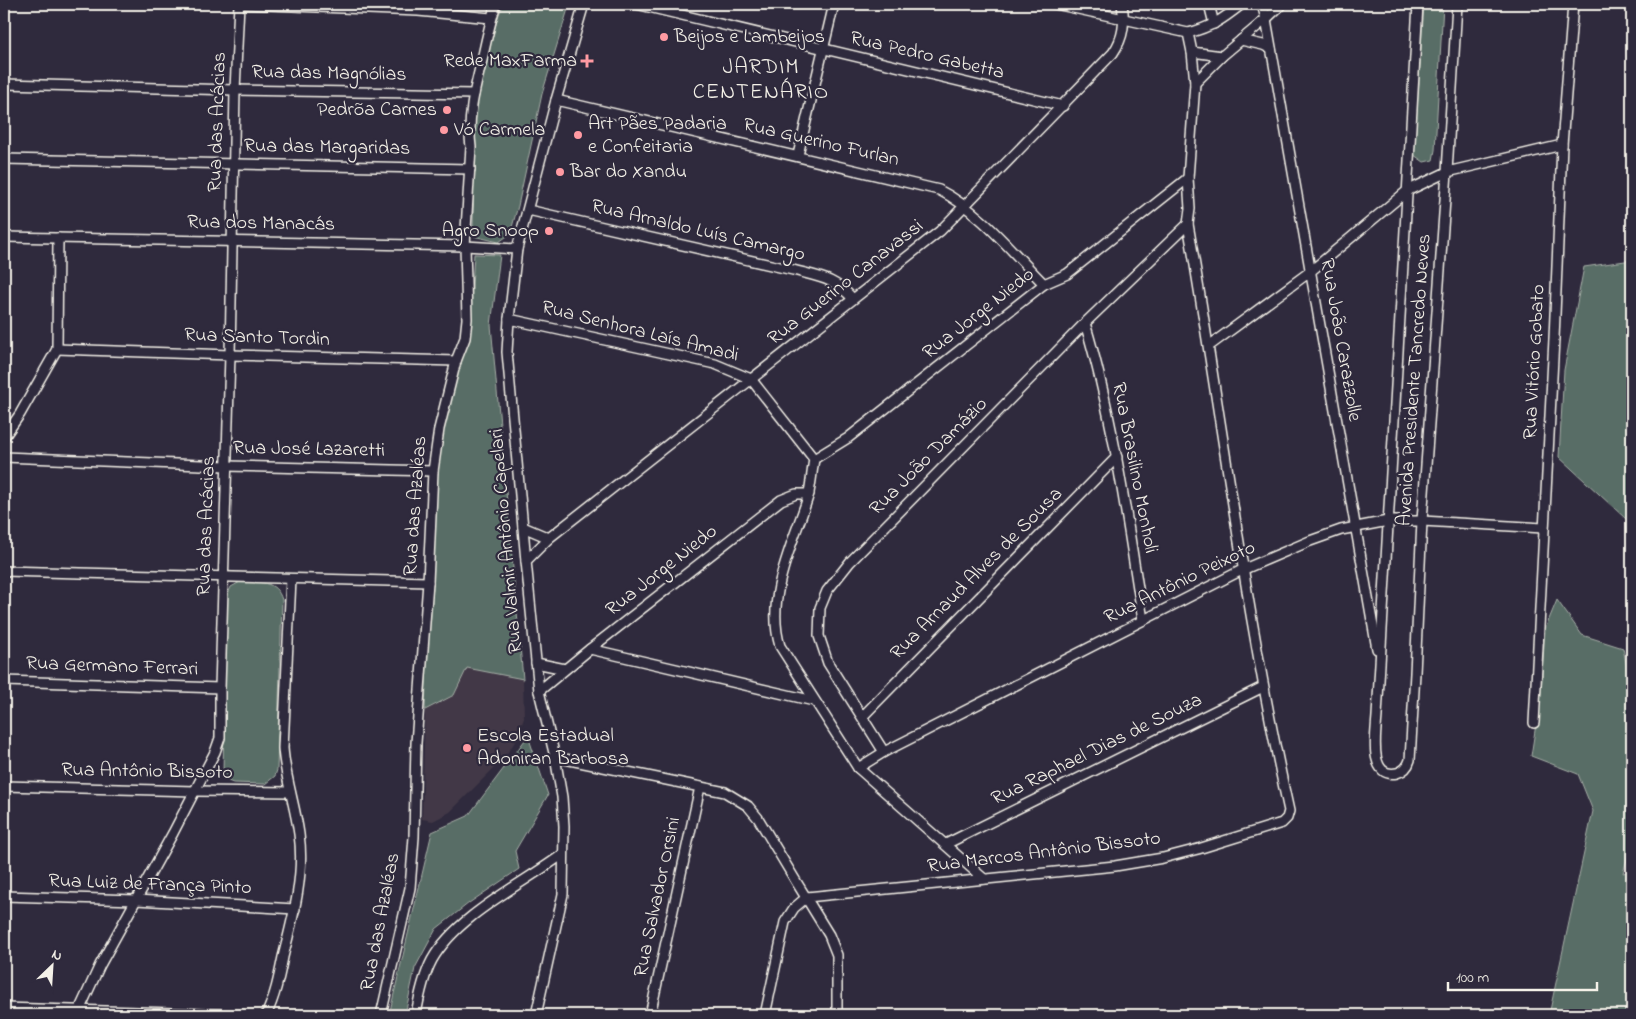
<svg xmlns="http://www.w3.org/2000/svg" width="1636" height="1019" viewBox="0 0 1636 1019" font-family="'Indie Flower',sans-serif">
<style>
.built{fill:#423847}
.green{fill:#596d66;stroke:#a6afa7}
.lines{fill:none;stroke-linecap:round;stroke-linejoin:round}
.street-casing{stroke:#f4f1e8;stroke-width:12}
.street{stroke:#2f2a3d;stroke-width:9}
.poi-dot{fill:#ff9aa2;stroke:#2f2a3d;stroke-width:2}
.labels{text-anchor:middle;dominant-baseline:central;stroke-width:4.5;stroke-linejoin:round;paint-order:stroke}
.poi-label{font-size:20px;fill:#f4f1e8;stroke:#2f2a3d;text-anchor:start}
.street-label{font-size:20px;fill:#f4f1e8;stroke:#2f2a3d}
.quarter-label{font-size:22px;letter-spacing:1px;fill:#f4f1e8;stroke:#2f2a3d}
</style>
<rect width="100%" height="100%" fill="#2f2a3d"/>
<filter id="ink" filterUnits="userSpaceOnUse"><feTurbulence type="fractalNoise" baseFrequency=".02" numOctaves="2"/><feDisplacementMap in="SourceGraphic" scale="10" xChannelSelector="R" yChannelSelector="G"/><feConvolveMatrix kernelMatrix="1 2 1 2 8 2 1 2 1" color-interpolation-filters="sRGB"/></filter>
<g filter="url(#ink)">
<!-- built -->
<path class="built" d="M467 668 523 679 524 718 517 739 503 759 450 812 433 821 422 819 425 710 454 695Z"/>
<!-- green -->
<g class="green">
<path d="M504 4H565L568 9 542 94 518 206 510 234 499 242 473 236 474 124 482 73 499 14Z"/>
<path d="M1424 4H1443L1435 150 1433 160 1424 162 1414 155Z"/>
<path d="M474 254 500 255 491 325 523 679 467 668 454 695 425 710 430 580 440 428 458 361 469 336Z"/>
<path d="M1632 260V518L1626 519 1559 457 1564 370 1584 267Z"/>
<path d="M240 582C258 583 276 579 282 600L277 770 275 776 265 784 233 783 228 781 223 774 226 598 231 587Z"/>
<path d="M1557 600 1582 635 1623 648 1632 693V843L1623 873 1632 871V1015H1549L1593 811 1578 774 1531 756 1541 692 1545 629Z"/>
<path d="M528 736 548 795 515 851 519 869 469 903 436 929 415 968 405 1015H389L432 832 468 816Z"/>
</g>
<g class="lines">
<defs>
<g id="street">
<path d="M240 4 418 11 491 18"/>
<path d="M636 4 1063 106"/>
<path d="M1055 4 1188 33"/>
<path d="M1209 4 1214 24"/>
<path d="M1262 4 1266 19 1377 649"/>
<path d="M1418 4 1377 716C1376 733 1368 779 1397 773 1404 771 1408 767 1410 760L1415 673 1422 521 1447 172 1457 4"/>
<path d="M1241 40 1263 45 1271 49"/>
<path d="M1222 56 1192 52 1188 33C1212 27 1223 19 1242 4"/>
<path d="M1195 83 1222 56 1266 19 1282 4"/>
<path d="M4 84 235 90 474 94"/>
<path d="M556 100 939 190C979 210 1012 252 1044 284"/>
<path d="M798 155 834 4"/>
<path d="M4 159 470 169"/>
<path d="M528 210 793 270C819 277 835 278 853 299"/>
<path d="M4 237 465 246 517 249"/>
<path d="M509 319 715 364 751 379 814 459"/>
<path d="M1085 323C1114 420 1127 520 1143 620"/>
<path d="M1209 346 1311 271 1407 191 1447 172 1562 145"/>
<path d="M57 349 230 355 456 361"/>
<path d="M4 437 20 414 57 349 58 238"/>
<path d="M4 457 226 466 433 471"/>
<path d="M814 459C812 471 811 485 808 497 793 544 765 596 780 646L858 768 984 879"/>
<path d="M814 459 848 438 1044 284 1067 274 1188 178"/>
<path d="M523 527 549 538"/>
<path d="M526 561 549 538 940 231 1113 53C1124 37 1125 23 1122 4"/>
<path d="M4 571 428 582"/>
<path d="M590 649 814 701"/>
<path d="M536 663 565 669"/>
<path d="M4 681 220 688"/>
<path d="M539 691 590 649 781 500 796 494H809"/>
<path d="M863 716 1117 457"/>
<path d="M1534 723 1554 339 1562 145 1573 4"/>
<path d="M884 752 828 663 819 636 820 608 827 591 850 562 1085 323 1188 224"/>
<path d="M555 757 725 792 748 806 758 818 797 883 829 935 837 955V1015"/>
<path d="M858 768 884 752 1242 570 1310 541 1341 530 1388 521H1422L1543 528"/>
<path d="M4 786 195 791 290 792"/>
<path d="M946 844 1263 687"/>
<path d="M4 896 136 900 295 909"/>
<path d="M807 897 1115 866 1163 858 1198 849 1282 823 1287 818 1289 811C1246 617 1222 420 1188 224L1190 209 1188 178 1195 83 1192 52"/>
<path d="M4 1008 241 1015"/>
<path d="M77 1015 100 965 173 833 215 752 220 738V688L230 355 235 90 239 4"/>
<path d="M266 1015C275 997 279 977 283 957 293 917 305 875 299 834 295 805 285 777 283 748L291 579"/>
<path d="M381 1015 410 888 414 837 416 743 428 582 433 471 439 429 456 361 465 338 467 319 465 246 471 147C467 118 475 88 482 60 486 41 490 22 496 4"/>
<path d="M416 1015C419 997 423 977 432 960 457 915 523 884 563 854"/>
<path d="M536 1015 563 894 564 826 562 797 555 757 539 691 526 561 507 352 509 319 517 249 556 100 584 4"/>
<path d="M650 1015 700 787"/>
<path d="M765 1015 785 922 794 908 807 897"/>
</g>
</defs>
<!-- street casing -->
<use href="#street" class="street-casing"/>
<!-- street -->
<use href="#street" class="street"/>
</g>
</g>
<!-- markers -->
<g class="poi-dot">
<circle cx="664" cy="37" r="5"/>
<path d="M584.5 53.5h5v5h5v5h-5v5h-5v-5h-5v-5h5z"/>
<circle cx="447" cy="110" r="5"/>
<circle cx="444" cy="130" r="5"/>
<circle cx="578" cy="135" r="5"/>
<circle cx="560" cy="172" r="5"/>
<circle cx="549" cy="231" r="5"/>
<circle cx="467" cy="748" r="5"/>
</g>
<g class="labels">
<!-- poi labels -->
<g class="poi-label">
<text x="674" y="37">Beijos e Lambeijos</text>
<text x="577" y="61" text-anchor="end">Rede MaxFarma</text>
<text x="437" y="110" text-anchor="end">Pedrõa Carnes</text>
<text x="588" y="124">Art Pães Padaria<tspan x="588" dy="23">e Confeitaria</tspan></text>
<text x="454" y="130">Vó Carmela</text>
<text x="570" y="172">Bar do Xandu</text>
<text x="539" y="231" text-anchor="end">Agro Snoop</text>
<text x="477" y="736">Escola Estadual<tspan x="477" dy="23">Adoniran Barbosa</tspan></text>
</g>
<!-- street labels -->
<g class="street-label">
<text transform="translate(927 56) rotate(13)">Rua Pedro Gabetta</text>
<text transform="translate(329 74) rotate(1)">Rua das Magnólias</text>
<text transform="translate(218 122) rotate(-88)">Rua das Acácias</text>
<text transform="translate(821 143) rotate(13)">Rua Guerino Furlan</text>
<text transform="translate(327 148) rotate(1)">Rua das Margaridas</text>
<text transform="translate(261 224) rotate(1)">Rua dos Manacás</text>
<text transform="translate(698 231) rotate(13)">Rua Arnaldo Luís Camargo</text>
<text transform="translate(846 283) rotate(-38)">Rua Guerino Canavassi</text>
<text transform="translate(979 314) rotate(-38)">Rua Jorge Niedo</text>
<text transform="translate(640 332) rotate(14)">Rua Senhora Laís Amadi</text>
<text transform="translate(257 338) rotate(2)">Rua Santo Tordin</text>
<text transform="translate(1340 340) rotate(80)">Rua João Carazzolle</text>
<text transform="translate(1535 362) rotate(-87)">Rua Vitório Gobato</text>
<text transform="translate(1415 380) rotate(-86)">Avenida Presidente Tancredo Neves</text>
<text transform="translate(309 450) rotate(1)">Rua José Lazaretti</text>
<text transform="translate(929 457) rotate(-45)">Rua João Damázio</text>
<text transform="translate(1134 468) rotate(79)">Rua Brasilino Monholi</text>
<text transform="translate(416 506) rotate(-86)">Rua das Azaléas</text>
<text transform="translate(207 526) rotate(-88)">Rua das Acácias</text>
<text transform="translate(507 541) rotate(-95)">Rua Valmir Antônio Capelari</text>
<text transform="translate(662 571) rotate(-38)">Rua Jorge Niedo</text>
<text transform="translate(977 574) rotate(-45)">Rua Arnaud Alves de Sousa</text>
<text transform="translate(1180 583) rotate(-26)">Rua Antônio Peixoto</text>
<text transform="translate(112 667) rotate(2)">Rua Germano Ferrari</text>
<text transform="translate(1097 750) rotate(-26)">Rua Raphael Dias de Souza</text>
<text transform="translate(147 772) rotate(1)">Rua Antônio Bissoto</text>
<text transform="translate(1044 853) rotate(-7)">Rua Marcos Antônio Bissoto</text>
<text transform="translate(150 885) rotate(2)">Rua Luiz de França Pinto</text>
<text transform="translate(658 897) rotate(-78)">Rua Salvador Orsini</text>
<text transform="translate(381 922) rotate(-79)">Rua das Azaléas</text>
</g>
<!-- quarter labels -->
<g class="quarter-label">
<text x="761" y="68">JARDIM<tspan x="761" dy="25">CENTENÁRIO</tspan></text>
</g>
</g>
<!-- margin -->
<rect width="1636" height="1019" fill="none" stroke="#2f2a3d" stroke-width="20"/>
<rect x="10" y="10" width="1616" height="999" fill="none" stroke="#f4f1e8" stroke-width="2" filter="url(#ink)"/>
<!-- north arrow -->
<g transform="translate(52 966) rotate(25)" stroke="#2f2a3d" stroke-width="4" paint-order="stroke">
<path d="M0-4L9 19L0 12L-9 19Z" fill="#f4f1e8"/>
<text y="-8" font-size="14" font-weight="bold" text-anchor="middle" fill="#f4f1e8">N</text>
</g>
<!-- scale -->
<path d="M1448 982v8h149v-8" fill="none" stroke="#f4f1e8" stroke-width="2.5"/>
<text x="1456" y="982" font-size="15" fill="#f4f1e8" stroke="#2f2a3d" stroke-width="4" paint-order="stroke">100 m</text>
</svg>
